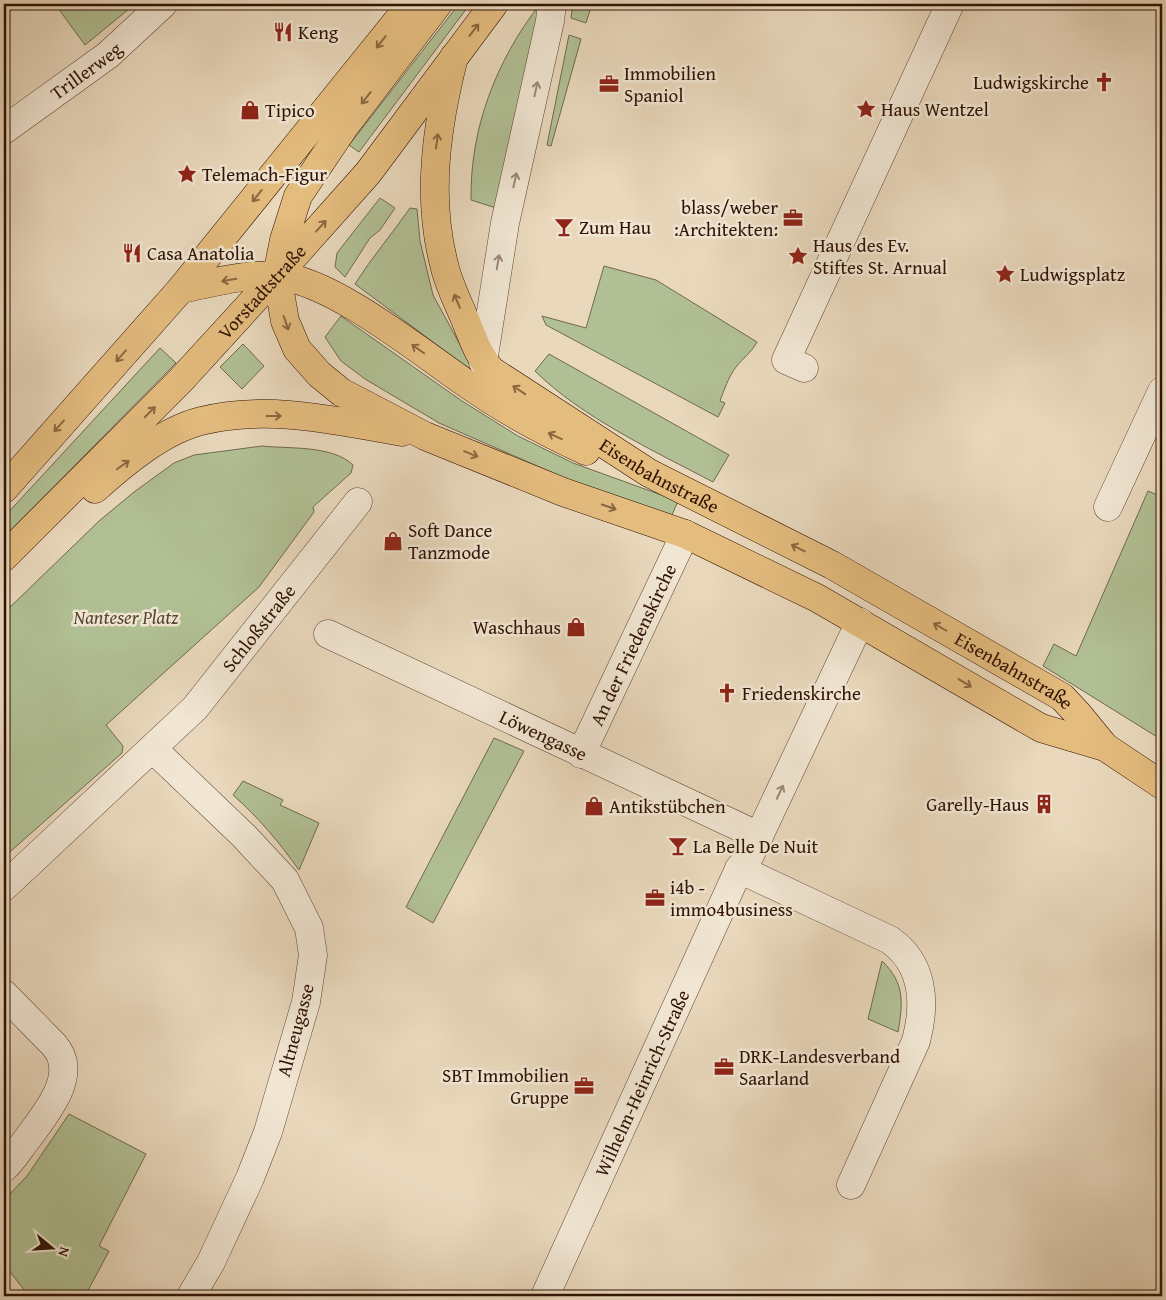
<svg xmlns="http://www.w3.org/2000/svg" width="1166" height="1300" viewBox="0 0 1166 1300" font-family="'Gentium Book Plus',serif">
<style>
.green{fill:#b1c094;stroke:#70694c}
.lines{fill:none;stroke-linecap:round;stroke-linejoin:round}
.minor-casing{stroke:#5e4432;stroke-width:29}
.major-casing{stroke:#2f1204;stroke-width:29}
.minor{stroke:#f1e6d3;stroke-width:28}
.major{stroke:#e4bc7e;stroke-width:28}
.oneway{stroke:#8a6741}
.oneway2{stroke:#9a8776}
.labels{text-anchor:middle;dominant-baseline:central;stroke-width:5;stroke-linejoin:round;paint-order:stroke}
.poi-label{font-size:19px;fill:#2f1204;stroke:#f1e6d3;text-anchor:start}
.street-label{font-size:19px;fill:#2f1204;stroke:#f1e6d3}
.park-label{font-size:19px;font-style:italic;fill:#56462f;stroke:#f1e6d3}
</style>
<rect width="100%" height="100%" fill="#e9d8bc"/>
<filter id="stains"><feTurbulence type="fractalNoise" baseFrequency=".004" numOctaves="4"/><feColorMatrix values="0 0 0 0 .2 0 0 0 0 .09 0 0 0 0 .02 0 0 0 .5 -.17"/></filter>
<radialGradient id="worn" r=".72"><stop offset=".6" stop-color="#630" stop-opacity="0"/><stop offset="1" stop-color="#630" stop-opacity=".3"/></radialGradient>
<!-- green -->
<g class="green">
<path d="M55 4H135L85 45Z"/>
<path d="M459 4H470L359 152 349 145Z"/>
<path d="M540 4 496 208 471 200C470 128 496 61 540 4Z"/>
<path d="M573 4H592L586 23 571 18Z"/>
<path d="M569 35 581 39 551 146 547 145Z"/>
<path d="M380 198 395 208 380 230 370 238 345 277 335 267 337 253Z"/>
<path d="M410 208 417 209 420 241 433 295 476 374 355 284C372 257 392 234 410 208Z"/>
<path d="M604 266 656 280 757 342C751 353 743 358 736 367 729 376 724 390 720 401L725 403 718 417 546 325 542 316 586 328Z"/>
<path d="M341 316 462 401 518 436 573 463 678 501 672 515 567 479 439 423 365 379 341 361 325 337Z"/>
<path d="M243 344 264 366 242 389 220 367Z"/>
<path d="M160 348 176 363 4 537V517Z"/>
<path d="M549 354 729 455 713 482C656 452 581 417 535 371Z"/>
<path d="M262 446C290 449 332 445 353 465L351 473 313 507 314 512 259 587 106 725 123 746 122 753 4 857V613L99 521 134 492 174 463 194 455Z"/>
<path d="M1148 491 1162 497V740L1043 666 1054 644 1076 656Z"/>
<path d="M494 738 524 751 433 923 406 907Z"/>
<path d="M243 781 283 800 280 805 319 823 299 870C279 842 259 818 233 795Z"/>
<path d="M882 961C905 983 903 1003 898 1032L868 1019Z"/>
<path d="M69 1114 146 1154 99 1246 109 1251 85 1296H29L4 1264V1200L27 1176Z"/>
</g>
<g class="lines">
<defs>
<g id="minor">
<path id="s1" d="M4 130 108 55 163 4"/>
<path d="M483 362 505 223 550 21 552 4"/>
<path d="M804 368 786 360 950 4"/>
<path d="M1108 507 1162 391"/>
<path id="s2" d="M328 634 759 836"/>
<path d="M153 749 244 836 285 880 309 928 313 955 306 1002 268 1132 250 1178 211 1262 191 1296"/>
<path id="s3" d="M581 754 685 534"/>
<path d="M739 869 890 940C924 964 926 1003 916 1041L851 1185"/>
<path id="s4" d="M4 887 195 708 358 502"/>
<path d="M4 994 54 1045C80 1074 46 1113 28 1138 20 1148 13 1160 4 1168"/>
<path id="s5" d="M545 1296 739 869 750 855 860 622"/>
</g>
<g id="major">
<path d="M438 4 345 126 298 196 284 240 277 275 285 321 297 349 319 374 341 392 425 436 563 492 685 534 817 598 1041 728 1105 747 1162 785"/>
<path id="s6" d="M454 57C437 124 426 195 444 264 448 283 457 300 464 317 472 336 478 356 492 371L649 473 832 565 1062 697 1078 714 1105 747"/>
<path d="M181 289C212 283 247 273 278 276 335 281 425 356 473 388 509 413 547 433 586 451"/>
<path d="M4 489 181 289 411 4"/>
<path d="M95 489C124 463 162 431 201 421 266 404 338 421 402 432"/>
<path id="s7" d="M4 557 180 381 277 275 368 173 494 4"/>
</g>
</defs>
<!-- minor casing -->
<use href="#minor" class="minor-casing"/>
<!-- major casing -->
<use href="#major" class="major-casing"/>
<!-- minor -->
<use href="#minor" class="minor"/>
<!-- major -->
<use href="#major" class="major"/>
</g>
<!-- one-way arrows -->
<defs><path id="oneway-shaft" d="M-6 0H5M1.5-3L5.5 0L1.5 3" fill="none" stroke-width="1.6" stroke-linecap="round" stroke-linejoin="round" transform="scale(1.25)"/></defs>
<g class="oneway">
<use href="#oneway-shaft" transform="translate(474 30) rotate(-52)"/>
<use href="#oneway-shaft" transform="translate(381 42) rotate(128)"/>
<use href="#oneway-shaft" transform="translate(366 98) rotate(128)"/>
<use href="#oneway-shaft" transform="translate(437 141) rotate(-82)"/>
<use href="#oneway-shaft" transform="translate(257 196) rotate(129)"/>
<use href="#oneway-shaft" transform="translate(321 226) rotate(-48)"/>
<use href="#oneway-shaft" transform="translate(229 280) rotate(171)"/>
<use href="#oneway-shaft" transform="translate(457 301) rotate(-113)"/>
<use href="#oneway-shaft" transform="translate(286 323) rotate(71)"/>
<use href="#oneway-shaft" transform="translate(418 349) rotate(-145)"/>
<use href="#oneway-shaft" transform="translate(121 356) rotate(131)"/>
<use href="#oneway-shaft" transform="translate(519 390) rotate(-146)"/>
<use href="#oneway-shaft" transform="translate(150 412) rotate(-45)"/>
<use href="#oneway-shaft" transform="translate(274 416)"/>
<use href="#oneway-shaft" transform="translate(59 426) rotate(132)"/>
<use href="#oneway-shaft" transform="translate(555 436) rotate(-155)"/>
<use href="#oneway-shaft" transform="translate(471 454) rotate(22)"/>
<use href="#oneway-shaft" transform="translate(123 465) rotate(-35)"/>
<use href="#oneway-shaft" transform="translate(609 507) rotate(19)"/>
<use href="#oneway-shaft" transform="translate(798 548) rotate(-153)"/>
<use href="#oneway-shaft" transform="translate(940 627) rotate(-150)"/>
<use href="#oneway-shaft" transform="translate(965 683) rotate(31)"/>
</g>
<g class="oneway2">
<use href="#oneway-shaft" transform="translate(536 89) rotate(-78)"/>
<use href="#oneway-shaft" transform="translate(515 180) rotate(-77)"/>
<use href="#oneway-shaft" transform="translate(498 262) rotate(-80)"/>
<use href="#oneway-shaft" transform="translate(780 792) rotate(-65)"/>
</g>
<!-- icons -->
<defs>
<symbol id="restaurant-bare" viewBox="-9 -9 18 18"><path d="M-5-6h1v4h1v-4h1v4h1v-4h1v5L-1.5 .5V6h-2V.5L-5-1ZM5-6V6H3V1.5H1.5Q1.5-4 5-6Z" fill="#8f2418" stroke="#f1e6d3" stroke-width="2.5" paint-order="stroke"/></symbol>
<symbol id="church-bare" viewBox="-9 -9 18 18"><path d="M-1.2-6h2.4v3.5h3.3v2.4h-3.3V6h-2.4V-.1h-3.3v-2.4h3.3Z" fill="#8f2418" stroke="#f1e6d3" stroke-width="2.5" paint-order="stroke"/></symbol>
<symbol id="office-bare" viewBox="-9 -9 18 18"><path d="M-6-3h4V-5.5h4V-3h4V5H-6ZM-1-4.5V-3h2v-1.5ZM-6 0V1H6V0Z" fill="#8f2418" stroke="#f1e6d3" stroke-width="2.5" paint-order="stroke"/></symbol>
<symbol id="sight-bare" viewBox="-9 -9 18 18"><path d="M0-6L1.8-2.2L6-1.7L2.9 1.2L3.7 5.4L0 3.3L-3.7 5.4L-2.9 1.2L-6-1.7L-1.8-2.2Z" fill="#8f2418" stroke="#f1e6d3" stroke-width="2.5" paint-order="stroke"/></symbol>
<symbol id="shop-bare" viewBox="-9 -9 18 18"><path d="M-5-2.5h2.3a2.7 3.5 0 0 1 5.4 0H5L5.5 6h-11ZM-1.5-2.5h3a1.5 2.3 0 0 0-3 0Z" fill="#8f2418" stroke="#f1e6d3" stroke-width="2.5" paint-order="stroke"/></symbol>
<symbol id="bar-bare" viewBox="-9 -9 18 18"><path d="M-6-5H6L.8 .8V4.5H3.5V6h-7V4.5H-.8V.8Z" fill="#8f2418" stroke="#f1e6d3" stroke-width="2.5" paint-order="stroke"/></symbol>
<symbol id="building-bare" viewBox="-9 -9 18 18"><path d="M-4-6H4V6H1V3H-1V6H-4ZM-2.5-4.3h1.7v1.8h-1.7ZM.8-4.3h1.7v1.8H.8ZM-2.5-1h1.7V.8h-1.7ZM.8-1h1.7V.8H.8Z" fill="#8f2418" stroke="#f1e6d3" stroke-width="2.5" paint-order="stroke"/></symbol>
</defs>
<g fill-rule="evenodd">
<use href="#restaurant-bare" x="269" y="18" width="28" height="28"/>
<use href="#church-bare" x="1090" y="68" width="28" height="28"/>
<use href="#office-bare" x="595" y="70" width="28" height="28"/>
<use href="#sight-bare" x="852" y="95" width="28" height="28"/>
<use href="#shop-bare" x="236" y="96" width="28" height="28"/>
<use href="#sight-bare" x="173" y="160" width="28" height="28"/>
<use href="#office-bare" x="779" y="204" width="28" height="28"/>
<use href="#bar-bare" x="550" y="213" width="28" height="28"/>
<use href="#restaurant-bare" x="118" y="239" width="28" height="28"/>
<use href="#sight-bare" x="784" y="242" width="28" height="28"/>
<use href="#sight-bare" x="991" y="260" width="28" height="28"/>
<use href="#shop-bare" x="379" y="527" width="28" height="28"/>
<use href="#shop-bare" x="562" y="613" width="28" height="28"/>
<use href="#church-bare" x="713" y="679" width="28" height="28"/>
<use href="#building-bare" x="1030" y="790" width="28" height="28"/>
<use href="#shop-bare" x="580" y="792" width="28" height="28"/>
<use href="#bar-bare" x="664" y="832" width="28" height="28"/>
<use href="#office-bare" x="641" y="884" width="28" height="28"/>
<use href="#office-bare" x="710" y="1053" width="28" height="28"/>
<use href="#office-bare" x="570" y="1072" width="28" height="28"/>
</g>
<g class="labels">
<!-- poi labels -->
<g class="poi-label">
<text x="298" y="32">Keng</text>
<text x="624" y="73">Immobilien<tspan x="624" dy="22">Spaniol</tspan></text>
<text x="1089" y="82" text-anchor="end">Ludwigskirche</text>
<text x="881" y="109">Haus Wentzel</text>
<text x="265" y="110">Tipico</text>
<text x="202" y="174">Telemach-Figur</text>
<text x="778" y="207" text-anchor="end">blass/weber<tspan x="778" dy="22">:Architekten:</tspan></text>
<text x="579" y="227">Zum Hau</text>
<text x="813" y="245">Haus des Ev.<tspan x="813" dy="22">Stiftes St. Arnual</tspan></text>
<text x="147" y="253">Casa Anatolia</text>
<text x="1020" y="274">Ludwigsplatz</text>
<text x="408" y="530">Soft Dance<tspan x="408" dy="22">Tanzmode</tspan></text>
<text x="561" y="627" text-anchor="end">Waschhaus</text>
<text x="742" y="693">Friedenskirche</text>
<text x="1029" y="804" text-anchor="end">Garelly-Haus</text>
<text x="609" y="806">Antikstübchen</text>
<text x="693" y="846">La Belle De Nuit</text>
<text x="670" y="887">i4b -<tspan x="670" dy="22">immo4business</tspan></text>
<text x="739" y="1056">DRK-Landesverband<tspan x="739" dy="22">Saarland</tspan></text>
<text x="569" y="1075" text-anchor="end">SBT Immobilien<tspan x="569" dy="22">Gruppe</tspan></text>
</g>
<!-- street labels -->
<g class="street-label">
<text stroke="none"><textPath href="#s1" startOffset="101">Trillerweg</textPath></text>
<text stroke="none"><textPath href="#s7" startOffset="370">Vorstadtstraße</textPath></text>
<text stroke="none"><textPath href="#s6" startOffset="525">Eisenbahnstraße</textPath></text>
<text stroke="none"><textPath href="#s4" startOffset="364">Schloßstraße</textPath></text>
<text stroke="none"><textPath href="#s3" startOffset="121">An der Friedenskirche</textPath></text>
<text stroke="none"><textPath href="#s6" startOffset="930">Eisenbahnstraße</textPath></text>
<text stroke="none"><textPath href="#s2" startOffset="238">Löwengasse</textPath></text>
<text transform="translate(295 1030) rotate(-75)">Altneugasse</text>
<text stroke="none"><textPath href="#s5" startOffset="234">Wilhelm-Heinrich-Straße</textPath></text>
</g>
<!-- park labels -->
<g class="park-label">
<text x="126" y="617">Nanteser Platz</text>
</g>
</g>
<!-- margin -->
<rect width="1166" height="1300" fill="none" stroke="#e9d8bc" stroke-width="20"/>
<rect x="5" y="5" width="1156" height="1290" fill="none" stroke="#2f1204" stroke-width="2.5"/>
<rect x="10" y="10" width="1146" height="1280" fill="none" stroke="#2f1204"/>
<!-- north arrow -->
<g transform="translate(52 1248) rotate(108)" stroke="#f1e6d3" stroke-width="4" paint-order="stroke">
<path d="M0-4L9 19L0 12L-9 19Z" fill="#2f1204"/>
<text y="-8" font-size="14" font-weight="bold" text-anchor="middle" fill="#2f1204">N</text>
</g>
<rect width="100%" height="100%" filter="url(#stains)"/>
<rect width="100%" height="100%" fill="url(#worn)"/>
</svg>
